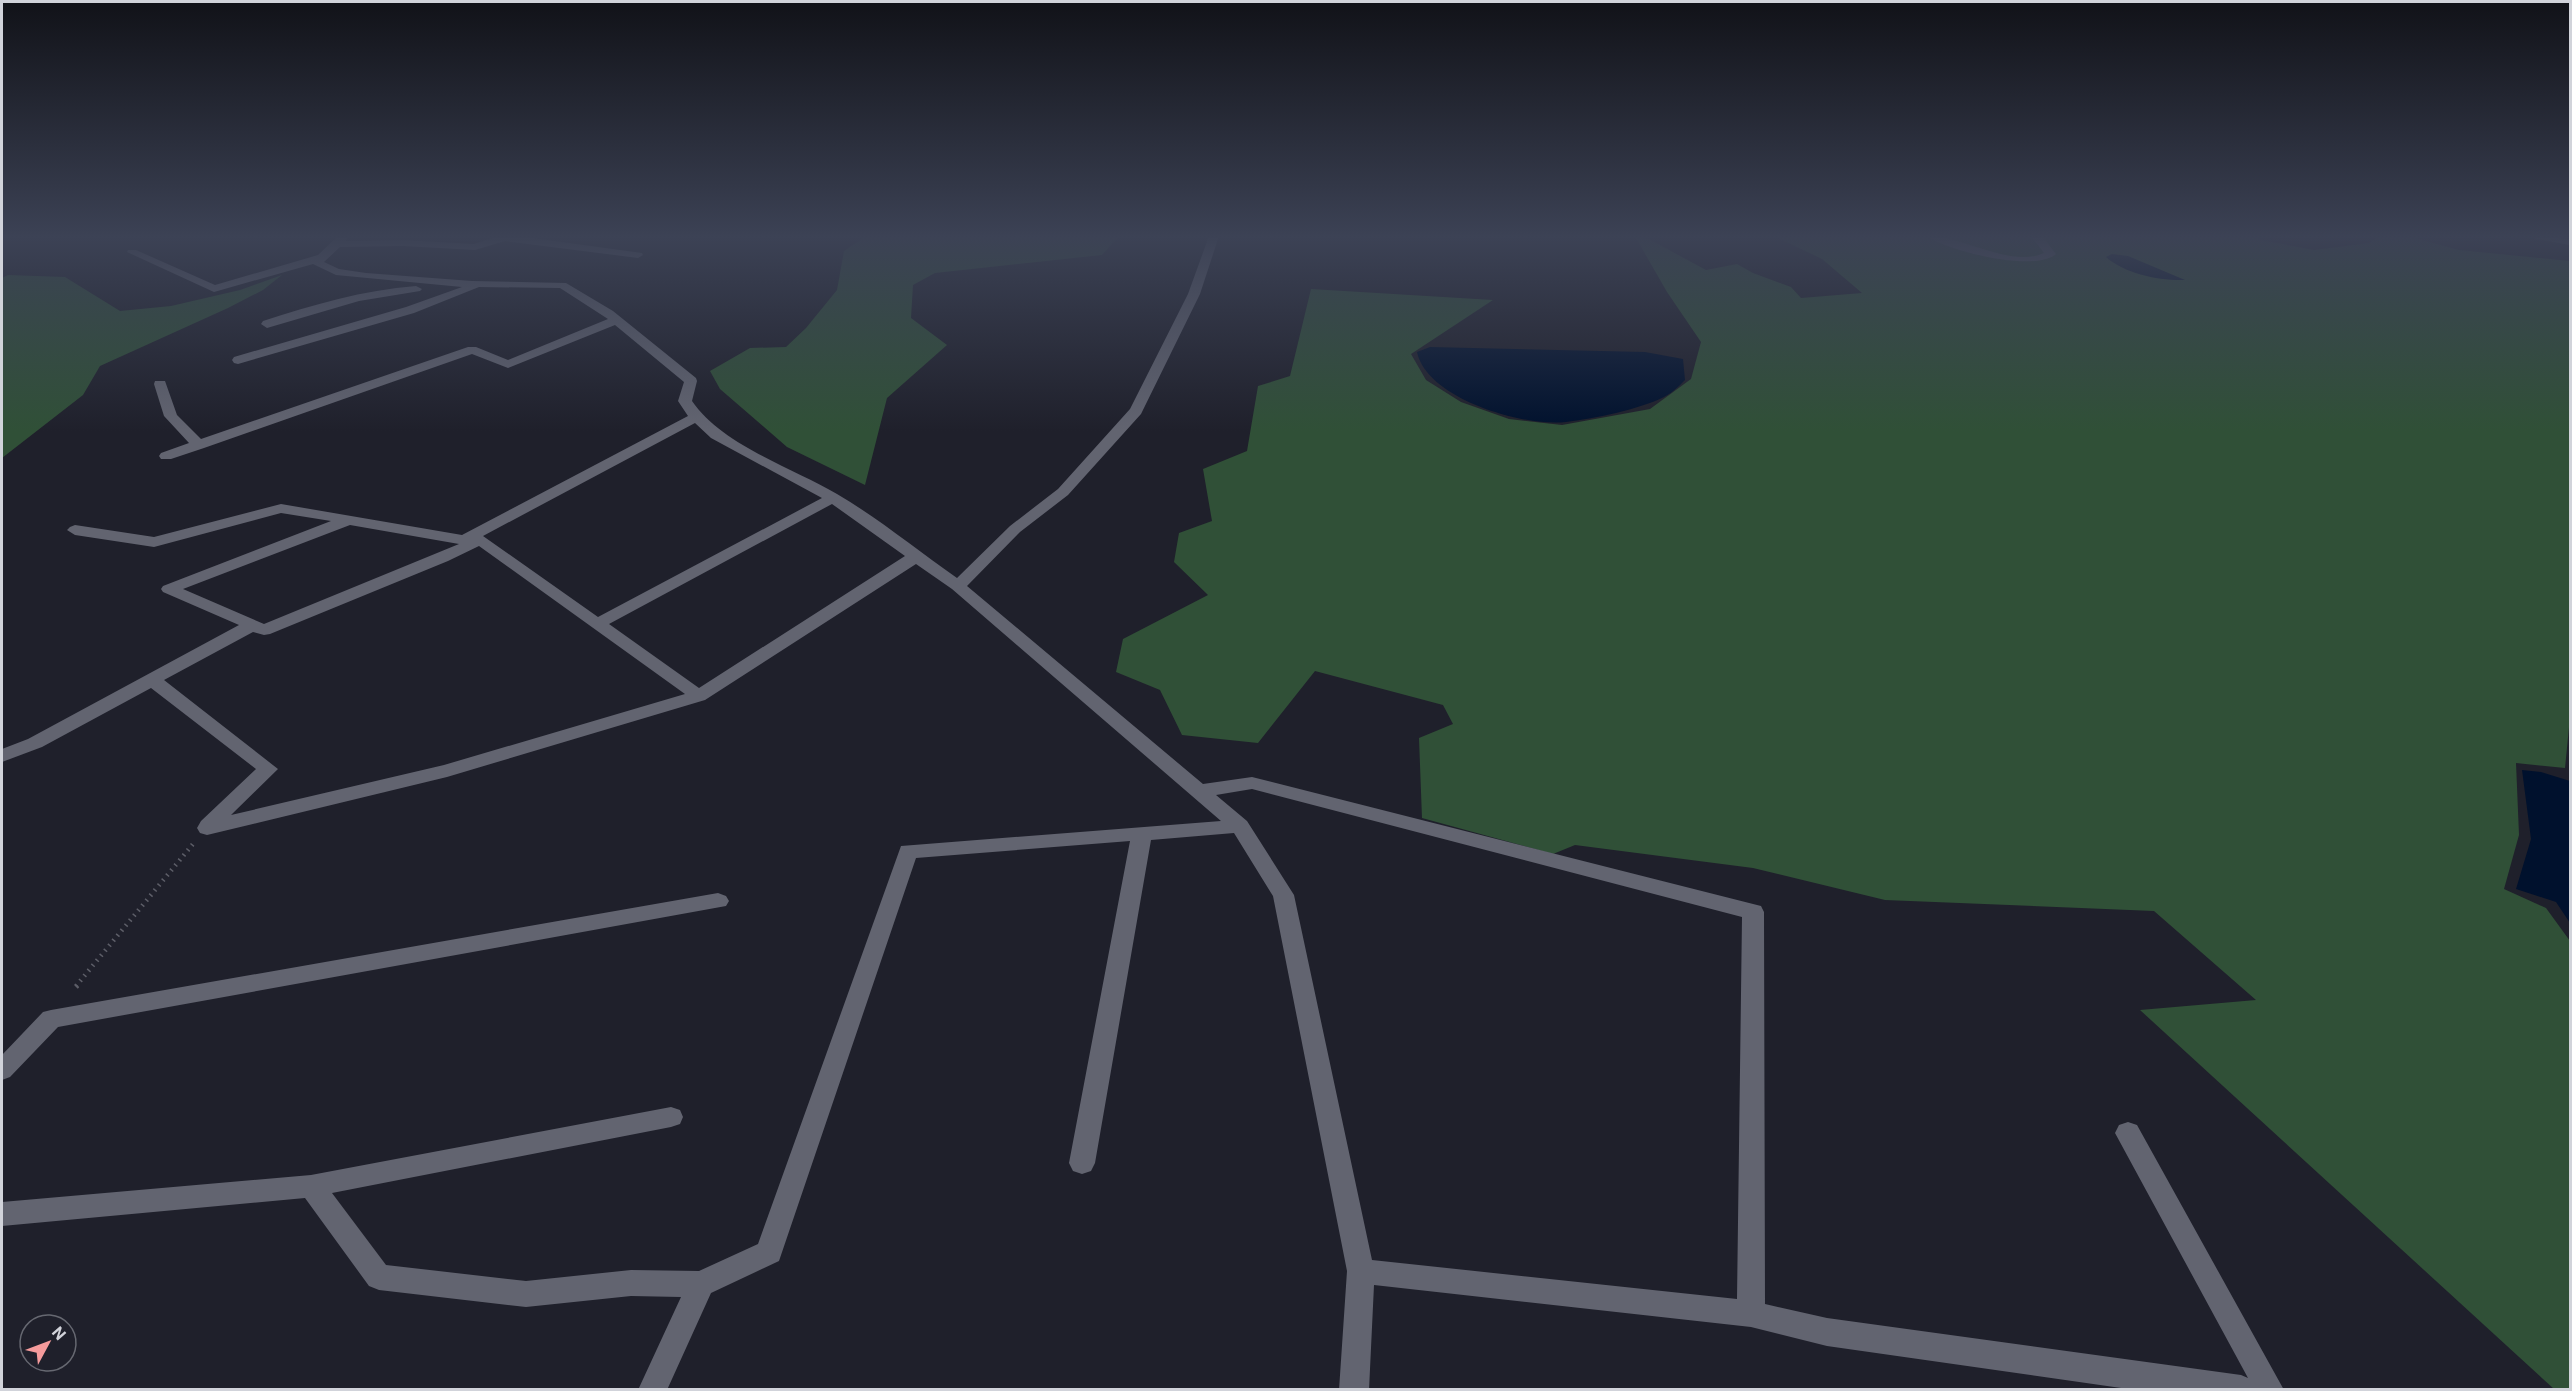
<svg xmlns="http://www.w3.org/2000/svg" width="2572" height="1391" viewBox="0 0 2572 1391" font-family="Roboto,sans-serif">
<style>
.green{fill:#305037}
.water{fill:#00112d}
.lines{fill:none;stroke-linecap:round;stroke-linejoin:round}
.path-far1{stroke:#5d5e68;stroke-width:4.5;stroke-dasharray:1.5 5;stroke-linecap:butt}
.path{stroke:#5d5e68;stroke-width:5;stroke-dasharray:2 7;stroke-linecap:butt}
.minor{fill:#626470;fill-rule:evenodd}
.secondary{fill:#626470;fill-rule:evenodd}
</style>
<rect width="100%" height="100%" fill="#1f202b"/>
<!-- green -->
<g class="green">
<path d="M866 236H1119L1102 255 935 273 913 285 911 318 947 345 887 398 865 485 787 447 720 389 710 371 750 348 786 347 806 328 837 290 844 251Z"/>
<path d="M1774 236H1922L1939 241 1946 238 1943 236H2255L2261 240 2314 250 2369 243 2379 236H2408L2459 250 2570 261V717L2565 768 2516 763 2519 835 2504 889 2546 908 2570 941V1389H2554L2140 1010 2256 1000 2154 911 1885 900 1753 868 1575 845 1553 854 1422 818 1419 738 1453 724 1443 705 1315 671 1258 743 1182 735 1160 690 1116 672 1123 639 1208 595 1174 562 1179 533 1212 521 1203 469 1247 451 1258 386 1290 376 1311 289 1493 300 1411 354 1426 380 1461 402 1509 419 1562 425 1650 409 1691 379 1701 342 1667 292 1636 238 1649 239 1706 270 1737 264 1753 273 1791 287 1801 298 1862 293 1822 259Z"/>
<path d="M8 275 65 277 120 311 171 306 240 290 282 275 263 290 228 308 100 366 83 395 2 458V278Z"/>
</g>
<!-- water -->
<g class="water">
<path d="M2112 254 2128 256 2185 280C2160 281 2125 274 2106 257Z"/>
<path d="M1430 347 1645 352 1683 359 1685 380C1679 386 1672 393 1664 397 1640 409 1593 419 1566 422 1524 427 1427 399 1417 352Z"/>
<path d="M2522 770 2541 772 2570 781V923L2556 902 2516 889 2531 839Z"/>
</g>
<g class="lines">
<!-- path-far1 -->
<path class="path-far1" d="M76 986 193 844"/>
<!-- path -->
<path class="path" d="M76 987 78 985"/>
<!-- minor -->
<g class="minor">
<path d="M338 236H349L346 241 403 240 474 244 499 236H518L642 253 643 255 638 258 505 241 475 250 403 246 340 247 324 262 339 269 366 273 472 281 566 283 613 311 696 378 697 381 692 401C722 445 791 467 837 494 878 518 917 550 957 578L1010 526 1058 489 1130 409 1188 294 1209 236H1219L1200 294 1141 414 1068 495 1020 532 967 586 1203 784 1252 777 1761 906 1764 912 1765 1304 1827 1318 2241 1375 2248 1378 2115 1133 2119 1125 2128 1122 2137 1125 2284 1390H2135L1827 1346 1751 1327 1374 1285 1369 1390H1339L1347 1271 1273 896 1234 833 1151 840 1095 1163 1091 1171 1082 1174 1073 1171 1069 1163 1130 841 916 858 779 1261 711 1293 667 1390H638L681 1297 631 1296 526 1307 379 1290 369 1286 305 1198 2 1226V1202L311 1175 671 1107 680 1110 683 1117 680 1124 671 1127 332 1193 386 1265 526 1281 631 1270 699 1271 758 1244 901 846 1221 821 952 589 916 564 705 700 447 777 207 835 200 833 197 828 201 821 256 769 151 688 42 747 2 762V749L28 739 239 625 163 592 161 589 163 586 331 521 281 513 154 547 75 535 67 530 70 527 75 525 154 537 281 504 462 535 688 416 678 401 684 382 615 325 508 368 472 354 204 448 171 459H161L159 456 161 453 189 443 164 416 154 384 155 381H165L177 415 201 439 468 347H476L508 360 608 319 560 288 479 287 414 313 238 364 234 363 232 360 234 357 406 307 462 287 336 275 313 264 214 292 127 252 128 250H136L215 285 318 255ZM695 423 711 438 822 498 598 617 483 536ZM832 504 905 556 699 688 609 624ZM350 525 459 544 264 624 183 589ZM479 546 685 694 444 765 231 815 278 769 164 680 253 632 264 635 270 634 448 561ZM1252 789 1742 917 1737 1299 1372 1260 1294 895 1247 821 1216 795Z"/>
<path d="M416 286 422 289 420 291 359 301 267 328 261 324 263 321C313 305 363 290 416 286Z"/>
<path d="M718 893 726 896 729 901 726 906 58 1027 10 1077 2 1080V1055L43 1012 51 1010Z"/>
</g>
<!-- secondary -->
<g class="secondary">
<path d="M1927 236C1964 236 2010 268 2044 253L2031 236H2042L2056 254C2035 273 1948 251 1927 236Z"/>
<path d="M2531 236 2570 239V245L2536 239Z"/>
</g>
</g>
<!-- sky -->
<linearGradient id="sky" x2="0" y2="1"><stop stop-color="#111218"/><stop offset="0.55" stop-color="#3c4255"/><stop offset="1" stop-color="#3c4255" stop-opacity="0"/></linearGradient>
<rect width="2572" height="431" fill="url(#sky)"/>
<!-- border -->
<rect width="2572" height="1391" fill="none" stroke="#d1d3da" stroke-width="6"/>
<!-- north arrow -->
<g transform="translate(48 1343) rotate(49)"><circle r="28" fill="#1f202b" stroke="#666871" stroke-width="1.5"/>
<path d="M0-4.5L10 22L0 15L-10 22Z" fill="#f59b9c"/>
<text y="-9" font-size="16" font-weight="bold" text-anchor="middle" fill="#d1d3da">N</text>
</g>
</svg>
